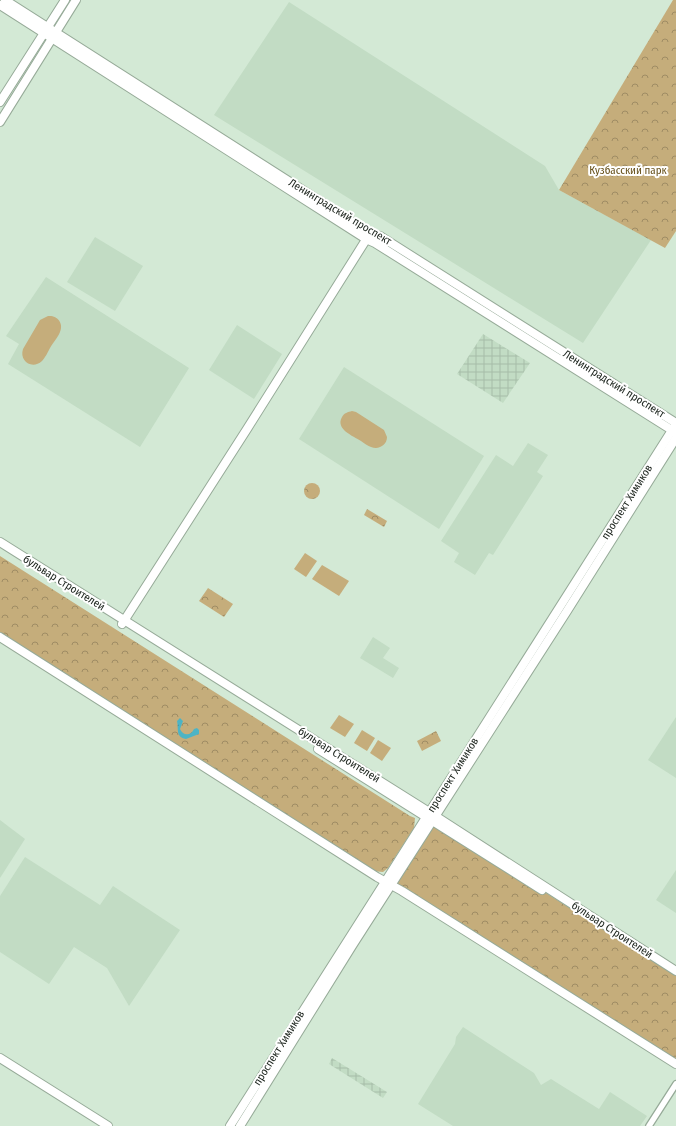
<svg xmlns="http://www.w3.org/2000/svg" width="676" height="1126" viewBox="0 0 676 1126" font-family="'Fira Sans Condensed',sans-serif">
<style>
.built{fill:#c2dcc4}
.industrial{fill:url(#industrial-grid)}
.grass{fill:#c5ad7b}
.park{fill:url(#park-crowns)}
.water{fill:url(#water-ripples)}
.lines{fill:none;stroke-linecap:round;stroke-linejoin:round}
.street-casing{stroke:#96aa98;stroke-width:8}
.secondary-casing{stroke:#96aa98;stroke-width:10}
.street{stroke:#fff;stroke-width:5.5}
.secondary{stroke:#fff;stroke-width:8}
.labels{text-anchor:middle;dominant-baseline:central;stroke-width:4;stroke-linejoin:round;paint-order:stroke}
.park-label{font-size:11px;fill:#67511b;stroke:#fff}
.street-label{font-size:11px;fill:#1b231c;stroke:#fff}
</style>
<defs>
<pattern id="industrial-grid" width="8" height="8" patternUnits="userSpaceOnUse"><rect width="8" height="8" fill="#c2dcc4"/><path d="M0 4h8M4 0v8" fill="none" stroke="#a6bca8"/></pattern>
<pattern id="park-crowns" width="20" height="18" patternUnits="userSpaceOnUse"><rect width="20" height="18" fill="#c5ad7b"/><path d="M2 6a3 3 0 1 1 6 0M12 15a3 3 0 1 1 6 0" fill="none" stroke="#9f8c64"/></pattern>
<pattern id="water-ripples" width="26" height="14" patternUnits="userSpaceOnUse"><rect width="26" height="14" fill="#4db4c5"/><path d="M2 4q2-2 4 0t4 0M15 11q2-2 4 0t4 0" fill="none" stroke="#3f929f"/></pattern>
</defs>
<rect width="100%" height="100%" fill="#d3e9d5"/>
<!-- built -->
<g class="built">
<path d="M289 2 545 166 559 190 651 240 583 343 214 115Z"/>
<path d="M95 237 143 266 115 311 67 282Z"/>
<path d="M46 277 189 368 140 447 8 364 19 344 6 336Z"/>
<path d="M237 325 282 354 254 399 209 370Z"/>
<path d="M344 367 484 456 439 529 299 439Z"/>
<path d="M528 443 548 455 537 472 543 476 493 555 489 553 475 575 454 562 459 553 441 541 496 455 513 466Z"/>
<path d="M373 637 390 648 383 658 399 668 393 678 360 658Z"/>
<path d="M676 717V778L648 760Z"/>
<path d="M0 820 25 839 0 878Z"/>
<path d="M25 857 100 905 113 886 180 930 129 1006 107 968 74 947 49 984 0 952V896Z"/>
<path d="M676 870V913L656 900Z"/>
<path d="M463 1027 534 1073 541 1085 551 1079 599 1109 610 1092 647 1116 640 1126H453L418 1104 455 1044 456 1037Z"/>
</g>
<!-- industrial -->
<g class="industrial">
<path d="M483 334 530 363 503 403 457 374Z"/>
<path d="M332 1058 387 1092 383 1098 329 1064Z"/>
</g>
<!-- grass -->
<g class="grass">
<path d="M48 316C57 315 64 323 60 332 58 337 53 343 50 348 48 352 45 358 42 361 32 370 19 361 23 349L40 320Z"/>
<path d="M352 411 356 412 384 430 387 437C387 445 379 450 371 447 368 446 364 443 361 441 353 436 335 429 342 417 344 413 348 412 352 411Z"/>
<path d="M305 553 317 561 306 577 294 569Z"/>
<path d="M322 565 349 581 339 596 312 579Z"/>
<path d="M339 715 354 724 345 737 330 728Z"/>
<path d="M362 730 375 738 367 751 354 743Z"/>
<path d="M378 740 391 748 382 761 370 753Z"/>
</g>
<!-- park -->
<g class="park">
<path d="M673 0H676V231L665 248 559 190Z"/>
<circle cx="312" cy="491" r="8"/>
<path d="M367 509 387 521 384 527 364 515Z"/>
<path d="M0 556 410 816 415 818 414 828 388 868 383 872 373 871 0 633Z"/>
<path d="M208 588 233 604 224 617 199 601Z"/>
<path d="M436 731 441 741 422 751 417 741Z"/>
<path d="M432 821 676 975V1064L391 885Z"/>
</g>
<!-- water -->
<path class="water" d="M180 718 183 721 180 729C183 736 191 736 194 729L197 728 199 730V734L186 739C175 737 179 729 177 721Z"/>
<g class="lines">
<defs>
<path id="street" d="M649 1126 676 1084"/>
<g id="secondary">
<path d="M5 0 370 233 380 236 676 423"/>
<path d="M0 5 366 239 375 243 675 432"/>
<path d="M0 102 65 0"/>
<path d="M0 122 76 0"/>
<path d="M0 542 429 812 676 971"/>
<path d="M122 624 247 429 369 235"/>
<path d="M0 637 377 877 402 891 676 1064"/>
<path d="M318 749 542 890"/>
<path d="M0 1058 108 1126"/>
<path d="M230 1126 676 424"/>
<path d="M240 1126 352 946 567 611 676 438"/>
</g>
</defs>
<!-- street casing -->
<use href="#street" class="street-casing"/>
<!-- secondary casing -->
<use href="#secondary" class="secondary-casing"/>
<!-- street -->
<use href="#street" class="street"/>
<!-- secondary -->
<use href="#secondary" class="secondary"/>
</g>
<g class="labels">
<!-- park labels -->
<g class="park-label">
<text x="628" y="170">Кузбасский парк</text>
</g>
<!-- street labels -->
<g class="street-label">
<text transform="translate(340 212) rotate(31)">Ленинградский проспект</text>
<text transform="translate(614 384) rotate(32)">Ленинградский проспект</text>
<text transform="translate(627 502) rotate(-58)">проспект Химиков</text>
<text transform="translate(64 583) rotate(32)">бульвар Строителей</text>
<text transform="translate(339 755) rotate(32)">бульвар Строителей</text>
<text transform="translate(453 775) rotate(-58)">проспект Химиков</text>
<text transform="translate(612 930) rotate(33)">бульвар Строителей</text>
<text transform="translate(279 1048) rotate(-58)">проспект Химиков</text>
</g>
</g>
</svg>
